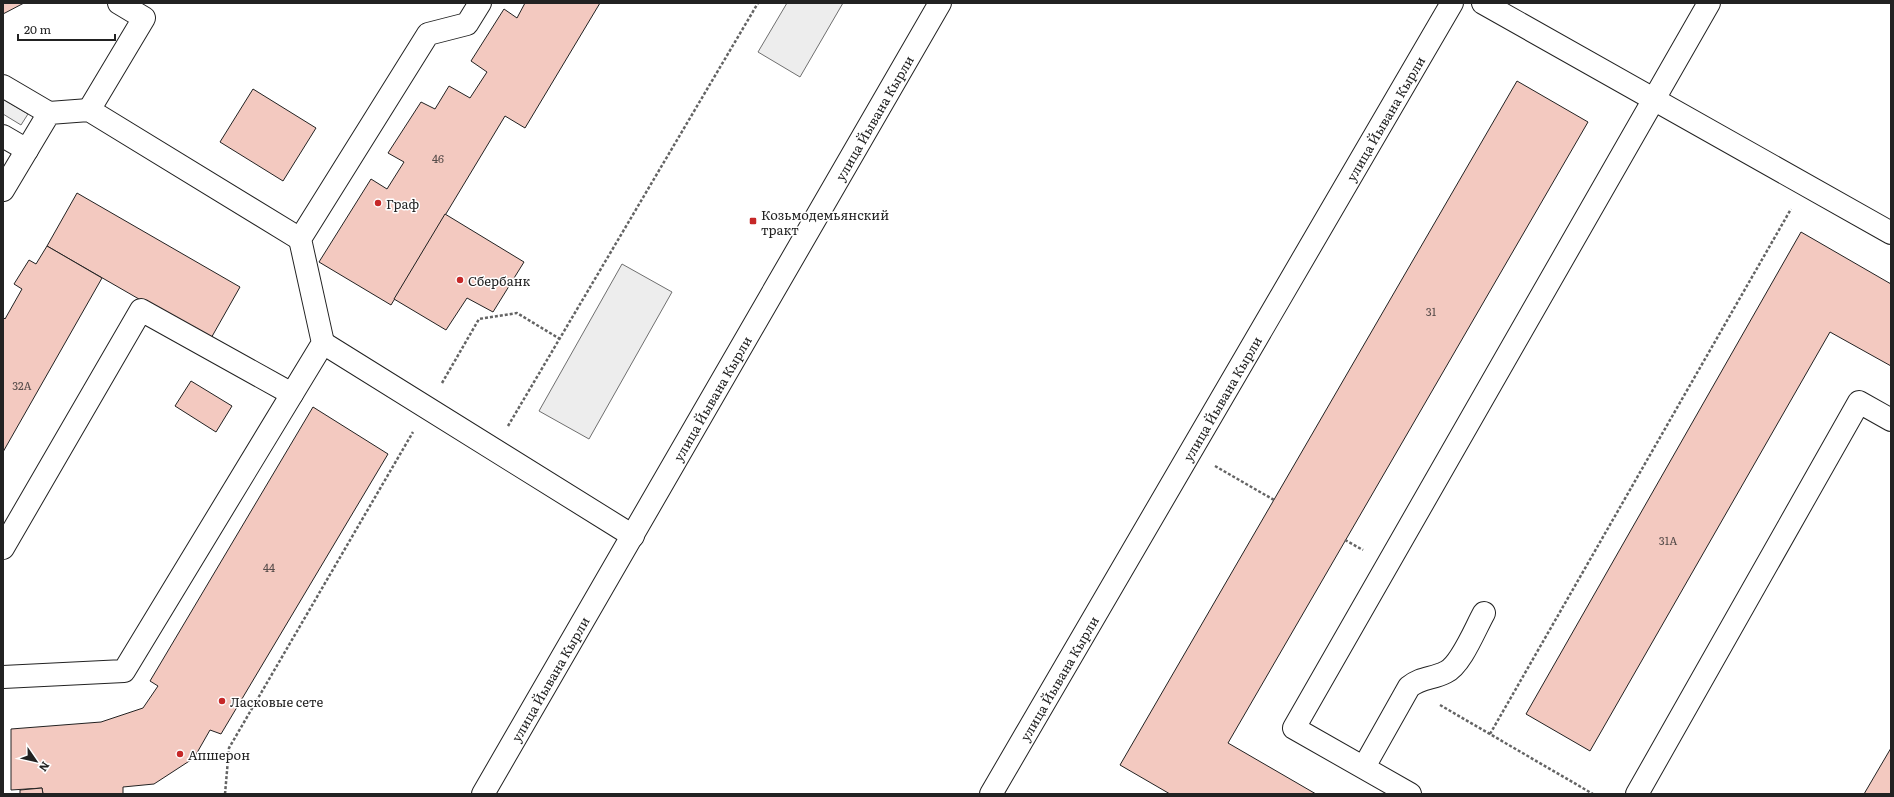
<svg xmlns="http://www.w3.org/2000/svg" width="1894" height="797" viewBox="0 0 1894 797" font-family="Literata,serif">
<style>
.green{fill:#eee;stroke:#6f6f6f}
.parking{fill:#ededed;stroke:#6f6f6f}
.building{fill:#f3c9c0;stroke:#222}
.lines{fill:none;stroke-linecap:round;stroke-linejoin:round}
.minor-casing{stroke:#222;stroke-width:24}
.major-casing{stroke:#222;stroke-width:24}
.path{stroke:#646464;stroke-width:2.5;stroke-dasharray:3 2;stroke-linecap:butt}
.minor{stroke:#fff;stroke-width:22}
.major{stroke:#fff;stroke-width:22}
.poi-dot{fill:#c62828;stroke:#fff;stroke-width:1.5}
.labels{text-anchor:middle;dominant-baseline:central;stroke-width:3;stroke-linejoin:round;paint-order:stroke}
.number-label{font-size:11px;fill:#564c4a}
.street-label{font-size:13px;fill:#222;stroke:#fff}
.poi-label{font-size:13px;fill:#222;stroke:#fff;text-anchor:start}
</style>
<rect width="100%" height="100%" fill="#fff"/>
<!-- green -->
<path class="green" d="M3 99 28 114 21 125 3 114Z"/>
<!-- parking -->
<g class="parking">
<path d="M787 3H843L800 77 758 52Z"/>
<path d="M622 264 672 292 589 439 539 411Z"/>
</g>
<!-- building -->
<g class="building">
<path d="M3 3H24L3 14Z"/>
<path d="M525 3H600L525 128 505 116 391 305 319 262 371 179 387 189 404 162 388 153 421 102 435 109 449 86 470 98 487 72 471 61 504 9 517 18Z"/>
<path d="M1517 81 1588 122 1228 743 1316 794H1170L1120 765Z"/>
<path d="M253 89 316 128 283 181 220 142Z"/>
<path d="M77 193 240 287 210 340 47 246Z"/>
<path d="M445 214 524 262 493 312 467 298 446 330 394 299Z"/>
<path d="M1801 232 1891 284V366L1830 332 1590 751 1526 714Z"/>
<path d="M47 246 102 278 3 452V317L5 319 22 289 14 284 29 260 36 264Z"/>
<path d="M191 381 232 406 216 432 175 406Z"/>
<path d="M313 407 388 454 221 734 210 730 194 758 154 784 123 787V794H43L42 788 11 790V729L101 722 143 708 158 686 150 681Z"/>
<path d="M1891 748V794H1864Z"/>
<path d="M42 788 43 794H20V790Z"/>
</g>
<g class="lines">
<defs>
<g id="minor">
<path d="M1483 3 1891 233"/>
<path d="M3 86 49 113"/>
<path d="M89 110 144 18 119 3"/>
<path d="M3 136 27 150"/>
<path d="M3 190 49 113 89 110 300 239"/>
<path d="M323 343 633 536"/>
<path d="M3 548 141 310 292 394"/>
<path d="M3 677 124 671 323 343 300 239 428 34 467 24 480 3"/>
<path d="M1364 767 1409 687C1421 677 1433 679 1446 672 1461 665 1475 629 1484 613"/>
<path id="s1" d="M991 794 1452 3"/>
<path d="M1410 794 1294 728 1709 3"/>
<path d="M1637 794 1859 402 1891 420"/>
</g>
<g id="major">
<path id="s2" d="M483 794 940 3"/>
</g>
</defs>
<!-- minor casing -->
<use href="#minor" class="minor-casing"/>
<!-- major casing -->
<use href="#major" class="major-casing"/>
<!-- path -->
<g class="path">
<path d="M442 383 479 319 517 313 560 339"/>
<path d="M508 426 758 3"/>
<path d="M1215 466 1274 500"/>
<path d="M1345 540 1363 550"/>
<path d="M1440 705 1593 794"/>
<path d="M1490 734 1791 209"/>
<path d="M225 794 229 748 413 432"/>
</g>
<!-- minor -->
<use href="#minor" class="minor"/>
<!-- major -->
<use href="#major" class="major"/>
</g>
<!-- markers -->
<g class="poi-dot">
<circle cx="378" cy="203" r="4"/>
<rect x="749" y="217" width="8" height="8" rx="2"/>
<circle cx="460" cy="280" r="4"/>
<circle cx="222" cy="701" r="4"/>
<circle cx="180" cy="754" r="4"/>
</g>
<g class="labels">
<!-- number labels -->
<g class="number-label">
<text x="438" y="158">46</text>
<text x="1431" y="311">31</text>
<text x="22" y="385">32А</text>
<text x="1668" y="540">31А</text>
<text x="269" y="567">44</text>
</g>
<!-- street labels -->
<g class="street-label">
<text stroke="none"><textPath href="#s2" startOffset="781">улица Йывана Кырли</textPath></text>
<text stroke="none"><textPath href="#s1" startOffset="782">улица Йывана Кырли</textPath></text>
<text stroke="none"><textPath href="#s2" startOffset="457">улица Йывана Кырли</textPath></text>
<text stroke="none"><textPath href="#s1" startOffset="458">улица Йывана Кырли</textPath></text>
<text stroke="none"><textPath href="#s2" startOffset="133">улица Йывана Кырли</textPath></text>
<text stroke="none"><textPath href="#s1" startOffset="134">улица Йывана Кырли</textPath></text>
</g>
<!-- poi labels -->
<g class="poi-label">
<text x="386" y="203">Граф</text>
<text x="761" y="214">Козьмодемьянский<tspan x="761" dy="15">тракт</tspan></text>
<text x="468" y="280">Сбербанк</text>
<text x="230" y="701">Ласковые сете</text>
<text x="188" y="754">Апшерон</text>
</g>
</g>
<!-- border -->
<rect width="1894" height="797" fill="none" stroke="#222222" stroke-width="8"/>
<!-- north arrow -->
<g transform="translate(36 761) rotate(124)" stroke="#ffffff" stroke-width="3" paint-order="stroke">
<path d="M0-3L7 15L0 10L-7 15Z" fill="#222222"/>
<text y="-6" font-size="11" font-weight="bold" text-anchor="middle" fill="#222222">N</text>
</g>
<!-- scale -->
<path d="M18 34v6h97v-6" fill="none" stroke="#222222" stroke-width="2"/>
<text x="24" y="34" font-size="12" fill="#222222" stroke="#ffffff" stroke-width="3" paint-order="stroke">20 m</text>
</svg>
